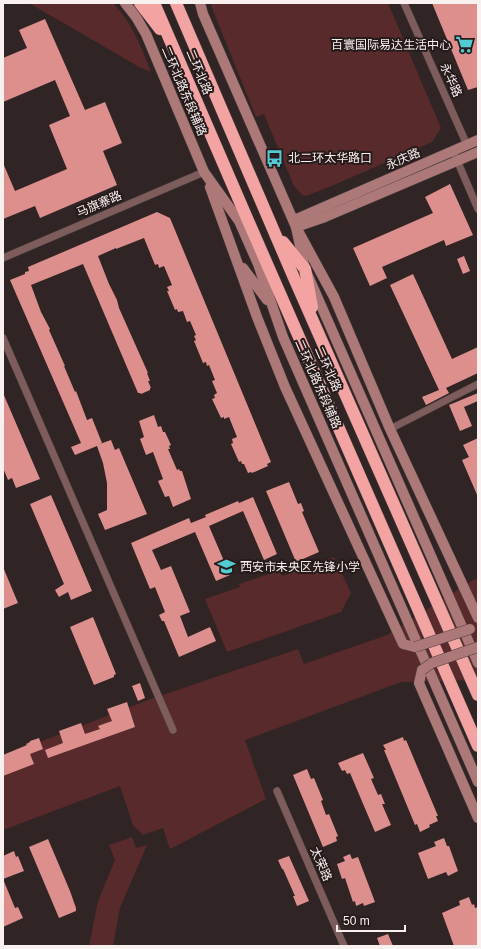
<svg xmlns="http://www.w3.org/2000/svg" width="481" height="949" viewBox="0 0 481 949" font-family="Helvetica,'Noto Sans SC',sans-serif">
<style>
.green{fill:#592a2b}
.building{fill:#dd8f8e}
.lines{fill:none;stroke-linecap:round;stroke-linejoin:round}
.street-casing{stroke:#4c4141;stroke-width:8}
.secondary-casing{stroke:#4c4141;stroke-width:11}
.highway-casing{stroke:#4c4141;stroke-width:13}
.street{stroke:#7d5c5b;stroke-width:7}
.secondary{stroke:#ad7978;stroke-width:10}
.highway{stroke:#f3a3a2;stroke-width:12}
.secondary-bridge-casing{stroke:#4c4141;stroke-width:11;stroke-linecap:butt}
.secondary-bridge{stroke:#ad7978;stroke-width:10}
.labels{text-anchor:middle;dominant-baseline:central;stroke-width:4;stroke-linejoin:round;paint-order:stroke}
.poi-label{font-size:12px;fill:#f9f0f0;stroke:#261b1a;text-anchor:start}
.street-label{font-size:12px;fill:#f9f0f0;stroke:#261b1a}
</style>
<rect width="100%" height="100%" fill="#302424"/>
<!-- green -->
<g class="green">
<path d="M29 3H113C134 26 140 44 151 72L139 67Z"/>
<path d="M210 3H388L441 128 432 142 334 185 306 196 302 195 294 186 264 114 256 117Z"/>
<path d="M334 557 351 593 341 612 227 652 205 599 240 587 239 584 280 570 282 576Z"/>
<path d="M478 579V680L401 682 245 740 266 799 170 849 163 828 143 835 133 825 120 786 3 830V756L151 699 298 649 304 664 387 635 473 580Z"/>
<path d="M132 837 136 848 147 845 120 908 113 946H89L98 901 115 860 109 845Z"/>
</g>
<!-- building -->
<g class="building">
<path d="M432 3H478V87L468 90Z"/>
<path d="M45 19 85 110 105 102 122 143 103 151 117 185 40 218 35 206 3 219V163L15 191 67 169 49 125 70 116 55 80 3 102V58L27 48 19 30Z"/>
<path d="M450 184 473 235 446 246 444 240 382 267 387 278 370 286 353 248 433 213 425 197Z"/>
<path d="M157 212 170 218 271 462 267 464 268 466 252 473 251 472 248 473 244 464H242L241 461 239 462 231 444 233 443 232 439 237 437 229 417 224 419V417L221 418 212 399 215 398 214 395 217 393 212 381 215 380 209 365 207 366 206 362 203 363 194 341 196 340 194 336 196 335 190 321 187 322 183 311 178 312 177 309 175 310 167 291H169L167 287 172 285 164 266 159 268 158 264 155 265 144 238 116 249V248L98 256 109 284 117 300 119 308 148 373H147L150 381H148L151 388H150V390L141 394 140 393H138L83 264 31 285 41 312 50 329 49 330 65 366H64L75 392 76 391 87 420 92 418 102 443 97 445 111 440 115 450 119 448 147 514 105 530 98 514 107 510V483L103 463 97 446 75 455 71 447 81 443 10 280 25 274V272L29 271 28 267Z"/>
<path d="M464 256 470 271 463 274 457 259Z"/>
<path d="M413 274 452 359 478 347V373L446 388 449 393 426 405 422 397 439 390 390 285Z"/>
<path d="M3 393 40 479 16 488 12 478 8 480 3 468Z"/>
<path d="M478 393V401L464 407 472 426 460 431 449 405Z"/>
<path d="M154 415 158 427 161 426 163 432H165L171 445 169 446 170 449H168L177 470 179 469 180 471H182L191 499 173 507 169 496 165 497 158 481 163 479 153 452 146 455 140 439 144 437 139 421Z"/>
<path d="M478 438V497L462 460 469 457 463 445Z"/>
<path d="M289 482 298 504 301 503 304 511 302 512 319 552 296 562 266 491Z"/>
<path d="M51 495 92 591 71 600 68 592 59 597 55 590 64 584 30 504Z"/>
<path d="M253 497 277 554 264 560 243 511 209 526 230 575 216 581 195 532 152 550 161 570 171 566 190 612 180 616 188 637 210 627 216 641 179 657 164 621H162L159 615 165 612 155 587 150 589 131 543 189 518 191 523 206 517 205 515 238 501 239 503Z"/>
<path d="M3 567 18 603 3 609Z"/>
<path d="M93 617 116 674 114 675V677L94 685 70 627Z"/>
<path d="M140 683 145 698 138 701 132 686Z"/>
<path d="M127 702 135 727 48 758 45 750 63 743 59 731 81 723 85 734 100 729 98 726 112 721 107 709Z"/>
<path d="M403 737 404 741 406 740 438 816H436L438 821 429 825 430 827 420 832 417 824 415 825 384 750H386L383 745Z"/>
<path d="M39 738 43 749 30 754 34 764 3 776V755L27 745 26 744 30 742V741Z"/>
<path d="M363 753 374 778 371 779 378 795 381 794 385 804H382L391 825 375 832 350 773 347 774 345 770 342 771 338 763Z"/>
<path d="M307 769 311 779 314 778 323 800 321 801 326 815 329 814 338 836 336 837 337 841 323 847 293 775Z"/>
<path d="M444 838 447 846H449L458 871 448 876 446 872 428 879 418 853 436 846 434 842Z"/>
<path d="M48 839 70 891 76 908V911L59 918 29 847Z"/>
<path d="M14 851 16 857 18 856 24 871 3 879 15 908 18 907 23 918 3 927V856Z"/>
<path d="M350 854 352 859 358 857 375 902 364 906 363 903 356 906 355 901 353 902 345 878 342 879 337 864 345 861 343 857Z"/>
<path d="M289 856 309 901 297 906 293 896H295L283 869H282L278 860Z"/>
<path d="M469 897 472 905 474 904 475 908 478 907V946H454L442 913 460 905 459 901Z"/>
<path d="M388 934 393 946H380L377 938Z"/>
</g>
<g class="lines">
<defs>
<g id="street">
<path d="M404 3 467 145"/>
<path d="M453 151 478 209"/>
<path d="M3 258 204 172"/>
<path d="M3 338 173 730"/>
<path d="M390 429 478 384"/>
<path d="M277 791 344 946"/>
</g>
<g id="secondary">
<path d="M125 3 136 17 146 34 204 172 239 221 258 264 283 337 478 782"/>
<path d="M200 3 203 14 296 227 305 269 478 663"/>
<path d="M478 152 325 217 296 227 334 297 390 429 478 618"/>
<path d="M210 187 257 317 285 387 403 644 415 647"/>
<path d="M294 220 478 140"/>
<path d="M243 268 267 300"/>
<path d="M422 670 419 683 478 818"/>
</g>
<g id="highway">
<path d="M140 3 160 29"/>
<path d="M154 3 246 216 478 746"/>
<path d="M176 3 294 278 478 695"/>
<path d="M283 242 305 269 312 307"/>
</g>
</defs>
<!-- street casing -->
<use href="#street" class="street-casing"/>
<!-- secondary casing -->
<use href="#secondary" class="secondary-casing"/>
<!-- highway casing -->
<use href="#highway" class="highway-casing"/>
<!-- street -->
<use href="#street" class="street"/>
<!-- secondary -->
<use href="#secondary" class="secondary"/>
<!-- highway -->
<use href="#highway" class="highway"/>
<defs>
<g id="secondary-bridge">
<path d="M415 647 470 629"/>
<path d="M422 670 432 663 478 647"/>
</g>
</defs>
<!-- secondary-bridge casing -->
<use href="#secondary-bridge" class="secondary-bridge-casing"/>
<!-- secondary-bridge -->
<use href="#secondary-bridge" class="secondary-bridge"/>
</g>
<!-- icons -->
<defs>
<symbol id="supermarket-bare" viewBox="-9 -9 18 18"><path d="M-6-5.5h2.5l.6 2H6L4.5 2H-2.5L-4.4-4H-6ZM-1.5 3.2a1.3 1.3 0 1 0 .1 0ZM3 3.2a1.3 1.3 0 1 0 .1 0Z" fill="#51ccd3" stroke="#261b1a" stroke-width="2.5" paint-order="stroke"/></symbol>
<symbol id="bus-bare" viewBox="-9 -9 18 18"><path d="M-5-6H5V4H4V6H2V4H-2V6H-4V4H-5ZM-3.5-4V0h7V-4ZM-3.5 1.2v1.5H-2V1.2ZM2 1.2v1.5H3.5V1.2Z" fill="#51ccd3" stroke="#261b1a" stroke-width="2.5" paint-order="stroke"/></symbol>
<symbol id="school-bare" viewBox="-9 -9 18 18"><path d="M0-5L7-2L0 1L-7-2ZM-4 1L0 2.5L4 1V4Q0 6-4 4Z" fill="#51ccd3" stroke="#261b1a" stroke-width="2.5" paint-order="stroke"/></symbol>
</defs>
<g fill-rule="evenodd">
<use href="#supermarket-bare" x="452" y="32" width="25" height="25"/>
<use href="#bus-bare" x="262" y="146" width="25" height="25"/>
<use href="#school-bare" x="214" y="554" width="25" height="25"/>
</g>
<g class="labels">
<!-- poi labels -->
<g class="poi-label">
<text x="451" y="45" text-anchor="end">百寰国际易达生活中心</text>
<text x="288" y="158">北二环太华路口</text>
<text x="240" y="567">西安市未央区先锋小学</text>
</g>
<!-- street labels -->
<g class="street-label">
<text transform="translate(199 72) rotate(67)">二环北路</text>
<text transform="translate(451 80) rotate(66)">永华路</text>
<text transform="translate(184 91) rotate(67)">二环北路东段辅路</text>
<text transform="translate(403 159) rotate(-23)">永庆路</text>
<text transform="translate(99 204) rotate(-23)">马旗寨路</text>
<text transform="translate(328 369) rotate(66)">二环北路</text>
<text transform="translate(318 384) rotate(66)">二环北路东段辅路</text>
<text transform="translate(321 864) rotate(67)">太荣路</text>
</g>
</g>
<!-- border -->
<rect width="481" height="949" fill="none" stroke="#f9f0f0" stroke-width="8"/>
<!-- scale -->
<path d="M337 925v6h68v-6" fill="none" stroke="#f9f0f0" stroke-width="2"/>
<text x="343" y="925" font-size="12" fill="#f9f0f0" stroke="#261b1a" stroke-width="3" paint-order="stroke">50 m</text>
</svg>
